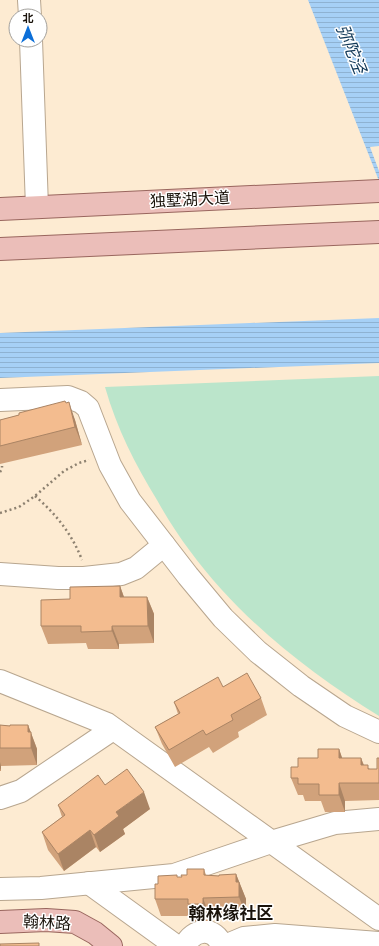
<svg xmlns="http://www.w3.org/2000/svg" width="379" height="946" viewBox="0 0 379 946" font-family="'Alegreya Sans','Noto Sans SC',sans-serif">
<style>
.grass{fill:#bbe5cb}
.water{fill:url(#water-rules)}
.pier{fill:#fdebd2}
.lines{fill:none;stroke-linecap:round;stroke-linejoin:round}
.minor-casing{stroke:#b8a68f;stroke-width:24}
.major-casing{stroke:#99665e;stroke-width:24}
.path{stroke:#8d8170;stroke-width:2.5;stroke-dasharray:2 3;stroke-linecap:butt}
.minor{stroke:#fff;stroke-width:22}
.major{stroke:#ebbeb9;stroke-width:22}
.wall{fill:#d1a27b}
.shaded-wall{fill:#aa8464}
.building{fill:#f3bc8f;stroke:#aa8464}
.labels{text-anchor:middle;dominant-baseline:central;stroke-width:3;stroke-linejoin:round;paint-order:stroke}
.street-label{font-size:16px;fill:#1a130b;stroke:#fff}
.water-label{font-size:17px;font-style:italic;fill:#113857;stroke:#fff}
.neighbourhood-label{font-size:17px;font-weight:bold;fill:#1a130b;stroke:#fff}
</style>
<defs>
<pattern id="water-rules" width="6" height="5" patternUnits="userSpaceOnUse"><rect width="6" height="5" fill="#a6d0f6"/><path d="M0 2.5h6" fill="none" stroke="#8eb2d2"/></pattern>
</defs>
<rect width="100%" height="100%" fill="#fdebd2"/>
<!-- grass -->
<path class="grass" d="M379 376V716C309 673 239 618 190 551 178 535 167 518 157 500 135 464 117 429 105 387Z"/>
<!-- water -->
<g class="water">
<path d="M308 0H379V181Z"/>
<path d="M379 318V363L0 378V333Z"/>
</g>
<!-- pier -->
<path class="pier" d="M379 146V171L370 147Z"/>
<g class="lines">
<defs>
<g id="minor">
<path d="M29 0 30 16"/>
<path d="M31 40 37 207"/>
<path d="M0 400 68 397 81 402 88 408 110 465 130 501 188 576 223 618 258 652 301 686 345 716 379 732"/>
<path d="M0 574 58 578H84L121 574 136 568 164 545"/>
<path d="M0 681 107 724 379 919"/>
<path d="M0 798 21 791 113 729"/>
<path d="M89 883 176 946"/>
<path d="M0 889 41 888 174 875 271 842 335 823 379 819"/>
<path d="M185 946C193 928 215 926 222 946"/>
<path d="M225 946 244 938 275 935 379 943"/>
</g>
<g id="major">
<path d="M0 209 379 191"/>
<path d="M0 249 379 232"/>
<path d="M0 922 46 920 75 922 95 933 111 946"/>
</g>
</defs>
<!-- minor casing -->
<use href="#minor" class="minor-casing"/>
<!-- major casing -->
<use href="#major" class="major-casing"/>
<!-- path -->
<g class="path">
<path d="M0 472 2 469V466"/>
<path d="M35 496C56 514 72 534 82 560"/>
<path d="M0 513 19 507 35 496 64 471 79 463 89 460"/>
</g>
<!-- minor -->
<use href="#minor" class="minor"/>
<!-- major -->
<use href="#major" class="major"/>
</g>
<!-- wall -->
<g class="wall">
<path d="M66 403 75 420 82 445 0 464V420Z"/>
<path d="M120 586 124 597H147L154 614V643L119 644V649H88L86 643 48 644 41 626 70 599Z"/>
<path d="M223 687 261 698 267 715 238 732 239 737 213 753 209 747 175 767 162 744 155 727 178 714 174 702Z"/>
<path d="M0 725 10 726 28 725 37 749V765L1 766V771H0Z"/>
<path d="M339 749 342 758H361L364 765 370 769H377L379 758V800L345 801V812H325L321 801H305L303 795H298L291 778 298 767Z"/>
<path d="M58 805 150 809 123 829 125 834 100 852 96 847 64 871 48 850 42 832 62 817Z"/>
<path d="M204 869 206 875 219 876 236 874 246 899V915H209V921H194L193 916H161L155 899 158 884 177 875V877H182Z"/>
</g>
<!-- shaded-wall -->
<g class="shaded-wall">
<path d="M69 402 75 420 82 445 75 427Z"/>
<path d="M120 586 126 603 120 597Z"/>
<path d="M147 597 154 614V643L148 626Z"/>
<path d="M112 626 119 644V649L112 631Z"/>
<path d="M28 725 37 749V765L31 748 28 732Z"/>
<path d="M339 749 345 766 339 758Z"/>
<path d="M361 758 367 775 361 765Z"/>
<path d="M0 762 1 766V771L0 768Z"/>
<path d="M339 783 345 801V812L339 795Z"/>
<path d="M144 792 150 809 123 829 125 834 100 852 94 835 116 812Z"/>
<path d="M90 830 96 847 64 871 58 854Z"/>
<path d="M236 874 246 899V915L239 897 236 882Z"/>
<path d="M203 898 209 915V921L203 904Z"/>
</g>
<!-- building -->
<g class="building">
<path d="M65 401 66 403 69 402 75 427 0 446V420L19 415V413Z"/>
<path d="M120 586V597H147L148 626H112V631L81 632V626H41V600L70 599V587Z"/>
<path d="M247 673 261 698 231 715 233 720 206 735 203 730 169 750 155 727 180 713 174 702 218 677 223 687Z"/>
<path d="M0 725 10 726V725H28V732H31V748H0Z"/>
<path d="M318 749H339V758H361V765H368V769H377V758H379V783H339V795H319V784H298V778H291V767H298V758H318Z"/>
<path d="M127 769 144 792 116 812 119 816 94 835 90 830 58 854 42 832 65 815 58 805 98 775 105 785Z"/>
<path d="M187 869H204V875L219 876V875L236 874V882H239V897L203 898V904H188V899H155V884H158V876L177 875V877H182L181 875H187Z"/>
<path d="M39 943V946H0V944Z"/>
</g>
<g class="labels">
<!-- street labels -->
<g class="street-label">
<text transform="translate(190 200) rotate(-3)">独墅湖大道</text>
<text transform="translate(47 923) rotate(3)">翰林路</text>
</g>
<!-- water labels -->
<g class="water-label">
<text transform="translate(351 49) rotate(68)">弥陀泾</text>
</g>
<!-- neighbourhood labels -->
<g class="neighbourhood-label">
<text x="231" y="913">翰林缘社区</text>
</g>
</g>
<!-- north arrow -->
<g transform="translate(28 28)"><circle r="19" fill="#ffffff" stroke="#a3a19d"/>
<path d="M0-3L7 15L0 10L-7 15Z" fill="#0c6fd8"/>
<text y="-6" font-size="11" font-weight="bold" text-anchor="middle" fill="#1a130b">北</text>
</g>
</svg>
